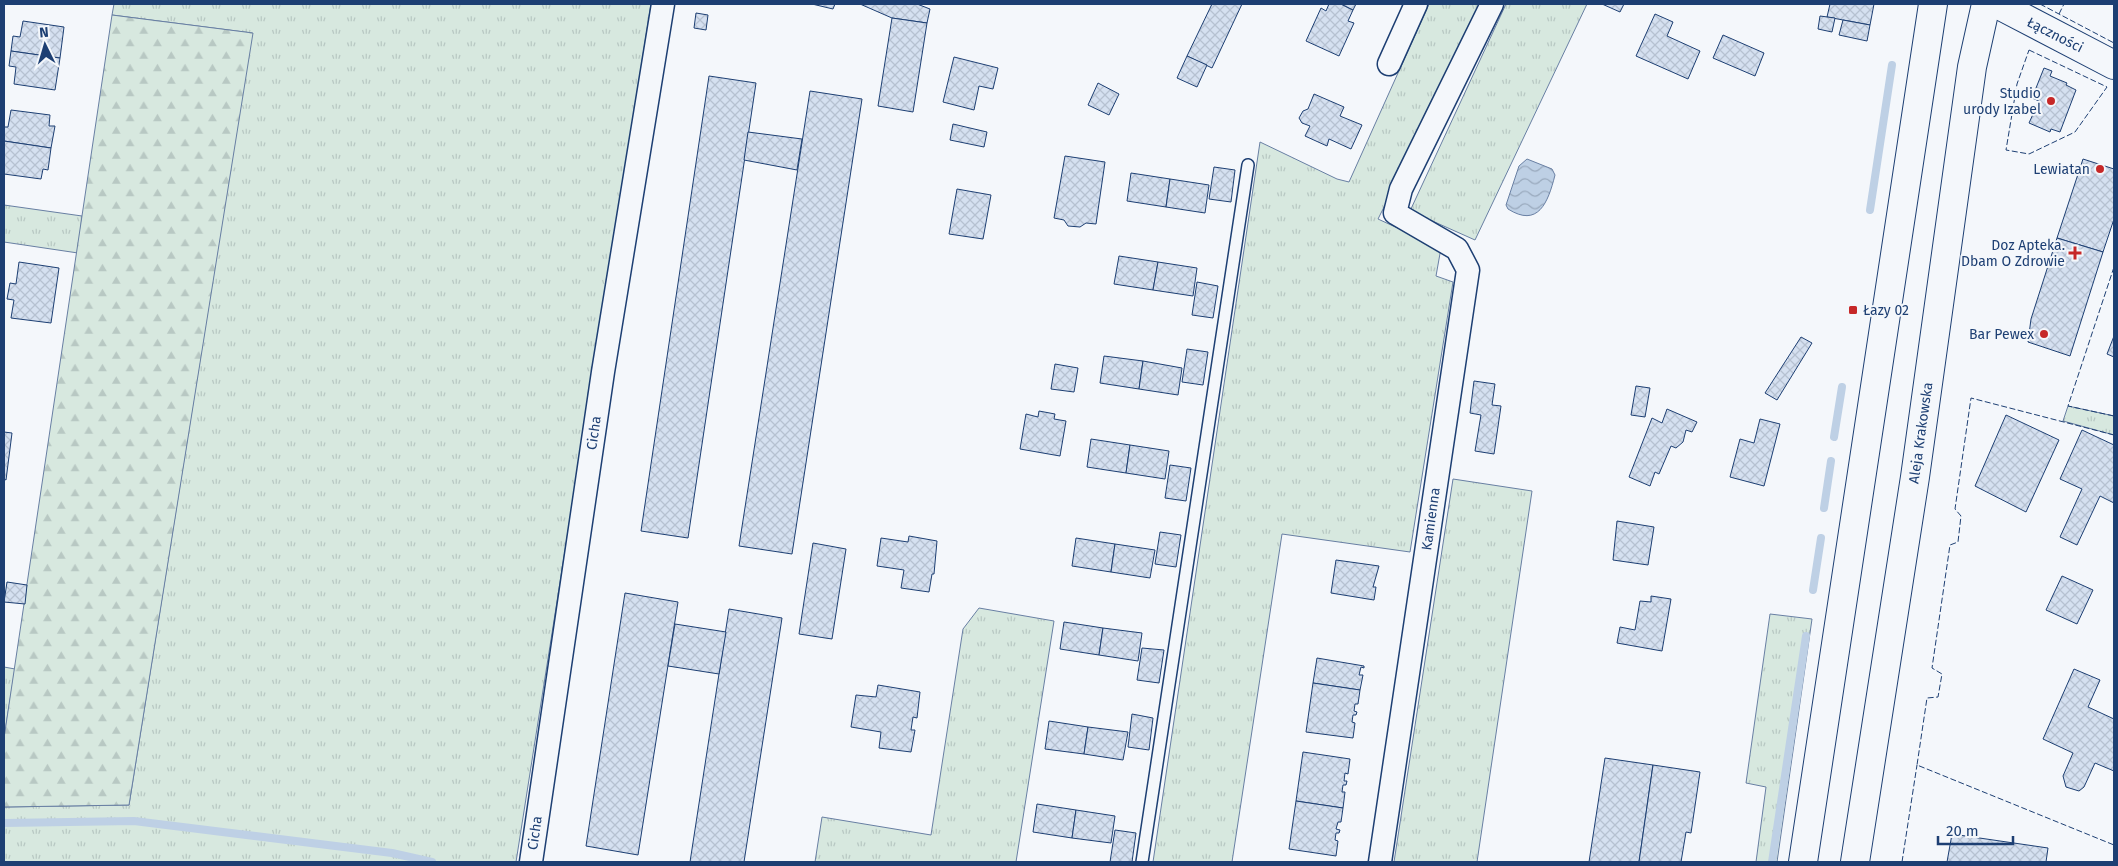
<svg xmlns="http://www.w3.org/2000/svg" width="2118" height="866" viewBox="0 0 2118 866" font-family="'Fira Sans',sans-serif">
<style>
.grass{fill:url(#grass-tufts);stroke:#687fa3}
.forest{fill:url(#forest-firs);stroke:#687fa3}
.water{fill:url(#water-waves);stroke:#687fa3}
.lines{fill:none;stroke-linecap:round;stroke-linejoin:round}
.stream{stroke:#bed0e5;stroke-width:8}
.building{fill:url(#building-cross-hatch);stroke:#1d3f73}
.service-casing{stroke:#1d3f73;stroke-width:14}
.minor-casing{stroke:#1d3f73;stroke-width:25}
.tertiary-casing{stroke:#1d3f73;stroke-width:30}
.primary-casing{stroke:#1d3f73;stroke-width:30}
.service{stroke:#f4f7fb;stroke-width:11}
.minor{stroke:#f4f7fb;stroke-width:22}
.tertiary{stroke:#f4f7fb;stroke-width:28}
.primary{stroke:#f4f7fb;stroke-width:28}
.fence{stroke:#1d3f73;stroke-width:1;stroke-dasharray:6 2.5;stroke-linecap:butt}
.poi-dot{fill:#c62828;stroke:#f4f7fb;stroke-width:2}
.labels{text-anchor:middle;dominant-baseline:central;stroke-width:4;stroke-linejoin:round;paint-order:stroke}
.street-label{font-size:14px;fill:#1d3f73;stroke:#f4f7fb}
.poi-label{font-size:14px;fill:#1d3f73;stroke:#f4f7fb;text-anchor:end}
</style>
<defs>
<pattern id="grass-tufts" width="24" height="20" patternUnits="userSpaceOnUse" patternTransform="scale(1.25)"><rect width="24" height="20" fill="#d7e8df"/><path d="M3 7l-1-3M5 7V3M7 7l1-3M15 17l-1-3M17 17v-4M19 17l1-3" fill="none" stroke="#b8c8c3"/></pattern>
<pattern id="forest-firs" width="22" height="20" patternUnits="userSpaceOnUse" patternTransform="scale(1.25)"><rect width="22" height="20" fill="#d7e8df"/><path d="M5 1l3.5 6h-7zM16 11l3.5 6h-7z" fill="#b8c8c3"/></pattern>
<pattern id="water-waves" width="16" height="10" patternUnits="userSpaceOnUse" patternTransform="scale(1.25)"><rect width="16" height="10" fill="#bed0e5"/><path d="M0 5q4-4 8 0t8 0" fill="none" stroke="#9aaabe"/></pattern>
<pattern id="building-cross-hatch" width="8" height="8" patternUnits="userSpaceOnUse" patternTransform="scale(1.25)"><rect width="8" height="8" fill="#d5e0f0"/><path d="M0 0l8 8M0 8l8-8" fill="none" stroke="#b6c1d1"/></pattern>
</defs>
<rect width="100%" height="100%" fill="#f4f7fb"/>
<!-- grass -->
<g class="grass">
<path d="M114 4H651L516 862H4V807L129 805 252 33 112 15Z"/>
<path d="M1429 4H1486L1378 219 1441 248 1436 276 1453 282 1410 552 1282 534 1232 862H1153L1260 142 1337 179 1349 182Z"/>
<path d="M1506 4H1587L1475 240 1410 211Z"/>
<path d="M4 205 82 216 78 253 4 242Z"/>
<path d="M2068 406 2114 416V435L2063 421Z"/>
<path d="M1453 479 1532 491 1477 862H1394Z"/>
<path d="M979 608 1054 621 1016 862H815L822 817 931 835 963 629Z"/>
<path d="M1770 614 1812 619 1777 862H1756L1766 787 1746 783Z"/>
<path d="M4 667 15 669 4 738Z"/>
</g>
<!-- forest -->
<path class="forest" d="M112 15 253 33 129 805 4 807V738Z"/>
<!-- water -->
<path class="water" d="M1527 159 1552 169 1555 175C1548 203 1538 228 1508 209L1506 205 1519 166Z"/>
<g class="lines">
<!-- stream -->
<g class="stream">
<path d="M1870 210 1892 65"/>
<path d="M1834 437 1842 387"/>
<path d="M1824 508 1831 461"/>
<path d="M1813 590 1821 538"/>
<path d="M4 823 134 821 392 853 432 862"/>
<path d="M1772 862 1806 636"/>
</g>
</g>
<!-- building -->
<g class="building">
<path d="M812 4H835L833 9Z"/>
<path d="M860 4H917L930 9 927 23 892 18Z"/>
<path d="M1212 4H1242L1212 68 1187 56Z"/>
<path d="M1329 4H1341L1353 10 1348 21 1354 23 1339 56 1306 41 1321 8 1326 11Z"/>
<path d="M1341 4H1356L1353 10Z"/>
<path d="M1602 4H1624L1620 12Z"/>
<path d="M1830 4H1874L1870 25 1827 17Z"/>
<path d="M696 13 708 15 706 30 694 28Z"/>
<path d="M1655 14 1673 22 1667 36 1700 51 1688 79 1636 56Z"/>
<path d="M1820 16 1835 18 1832 32 1818 29Z"/>
<path d="M892 18 927 23 913 112 878 106Z"/>
<path d="M1843 20 1870 25 1867 41 1839 35Z"/>
<path d="M23 21 64 27 60 58 11 51 13 36 20 37Z"/>
<path d="M1723 35 1764 53 1755 76 1713 58Z"/>
<path d="M11 51 60 58 55 90 14 84 16 67 9 66Z"/>
<path d="M1187 56 1207 65 1197 87 1177 78Z"/>
<path d="M954 57 998 68 993 89 979 86 974 110 943 102Z"/>
<path d="M2044 68 2052 71 2050 76 2067 83 2066 85 2076 90 2060 132 2051 129 2050 132 2029 123 2039 101 2032 98Z"/>
<path d="M709 76 756 83 688 538 641 531Z"/>
<path d="M1098 83 1119 94 1109 115 1088 105Z"/>
<path d="M810 91 862 99 792 554 739 546Z"/>
<path d="M1314 94 1344 107 1340 116 1362 125 1351 149 1329 139 1327 146 1305 136 1310 126 1302 123 1299 118 1303 111 1308 109Z"/>
<path d="M11 110 50 115 49 126H55L51 148 4 141V127H8Z"/>
<path d="M953 124 987 132 984 147 950 140Z"/>
<path d="M748 132 802 139 797 170 744 160Z"/>
<path d="M4 141 51 148 48 170 43 169 41 179 4 174Z"/>
<path d="M1065 156 1105 162 1096 224 1086 223 1080 227 1068 226 1064 220 1054 218Z"/>
<path d="M2083 159 2114 169V219L2103 252 2057 238Z"/>
<path d="M1214 167 1235 170 1231 202 1209 199Z"/>
<path d="M1131 173 1170 179 1166 207 1127 201Z"/>
<path d="M1170 179 1209 185 1205 213 1166 207Z"/>
<path d="M957 189 991 195 983 239 949 234Z"/>
<path d="M2057 238 2103 252 2070 356 2028 342 2031 319Z"/>
<path d="M1119 256 1158 262 1153 290 1114 284Z"/>
<path d="M19 262 59 268 51 323 11 318 14 300 7 299 10 283 16 284Z"/>
<path d="M1158 262 1197 268 1193 296 1153 290Z"/>
<path d="M1197 282 1218 286 1213 318 1192 315Z"/>
<path d="M2114 336V357L2107 354Z"/>
<path d="M1801 337 1812 343 1777 400 1765 393Z"/>
<path d="M1187 349 1208 352 1203 385 1182 382Z"/>
<path d="M1104 356 1143 361 1139 389 1100 383Z"/>
<path d="M1143 361 1182 368 1178 395 1139 389Z"/>
<path d="M1055 364 1078 368 1074 392 1051 389Z"/>
<path d="M1474 381 1495 384 1492 405 1501 406 1494 454 1475 451 1481 415 1470 413Z"/>
<path d="M1636 386 1650 388 1645 417 1631 415Z"/>
<path d="M1667 409 1697 422 1692 432 1686 430 1683 442 1676 448 1671 446 1659 474 1655 472 1650 486 1629 477 1652 418 1662 423Z"/>
<path d="M1039 411 1055 414 1054 419 1066 421 1060 456 1020 449 1026 414 1038 417Z"/>
<path d="M2006 415 2059 440 2026 512 1975 486Z"/>
<path d="M1760 419 1780 424 1764 486 1730 477 1740 439 1754 443Z"/>
<path d="M2082 430 2114 445V503L2100 496 2077 545 2060 537 2082 489 2060 479Z"/>
<path d="M4 432 12 433 6 480 4 479Z"/>
<path d="M1091 439 1130 445 1126 473 1087 467Z"/>
<path d="M1130 445 1169 451 1165 479 1126 473Z"/>
<path d="M1170 465 1191 468 1186 501 1165 498Z"/>
<path d="M1617 521 1654 527 1648 565 1613 560Z"/>
<path d="M1160 532 1181 535 1176 567 1155 564Z"/>
<path d="M909 536 937 541 934 574H932L929 592 901 588 904 570 877 566 881 538 908 542Z"/>
<path d="M1076 538 1115 544 1111 572 1072 566Z"/>
<path d="M813 543 846 549 832 639 799 634Z"/>
<path d="M1115 544 1155 550 1150 578 1111 572Z"/>
<path d="M1336 560 1379 566 1373 587H1376L1374 600 1331 593Z"/>
<path d="M2062 576 2093 590 2077 624 2046 610Z"/>
<path d="M7 582 27 585 25 604 4 602Z"/>
<path d="M625 593 678 602 638 855 586 846Z"/>
<path d="M1651 596 1671 599 1662 651 1617 643 1620 627 1635 630 1640 601 1651 602Z"/>
<path d="M729 609 782 618 744 862H690Z"/>
<path d="M1064 622 1103 628 1099 655 1060 649Z"/>
<path d="M675 624 726 632 719 674 668 666Z"/>
<path d="M1103 628 1142 633 1138 661 1099 655Z"/>
<path d="M1142 648 1164 650 1159 683 1137 680Z"/>
<path d="M1317 658 1364 666V668L1361 667 1359 675H1363L1360 690 1313 683Z"/>
<path d="M2074 669 2100 680 2088 707 2114 719V771L2095 763 2084 787 2079 791 2066 787 2063 776 2073 753 2043 739Z"/>
<path d="M1313 683 1360 690 1358 704H1355L1354 711 1357 712 1356 715H1353L1352 722 1355 723 1353 738 1306 732Z"/>
<path d="M878 685 920 692 917 718 913 717 911 730H915L911 752 879 748 881 732 851 727 856 695 876 697Z"/>
<path d="M1132 714 1153 718 1149 750 1128 747Z"/>
<path d="M1049 721 1088 727 1084 754 1045 749Z"/>
<path d="M1088 727 1128 732 1123 760 1084 754Z"/>
<path d="M1303 752 1350 759 1348 774 1345 773 1344 781H1347L1346 785H1343L1342 792H1345L1343 808 1296 801Z"/>
<path d="M1605 758 1653 765 1639 862H1589Z"/>
<path d="M1653 765 1700 772 1691 833 1686 832 1681 862H1639Z"/>
<path d="M1296 801 1343 808 1341 822H1338L1336 829 1340 830 1339 833H1336L1335 840 1338 841 1336 856 1289 849Z"/>
<path d="M1037 804 1076 810 1072 838 1033 832Z"/>
<path d="M1076 810 1115 816 1111 843 1072 838Z"/>
<path d="M1115 830 1136 833 1132 862H1110Z"/>
<path d="M1952 834 2048 848 2046 862H1947Z"/>
</g>
<g class="lines">
<defs>
<path id="service" d="M1142 862 1248 165"/>
<g id="minor">
<path d="M1389 64 1416 4"/>
<path d="M531 862 603 372 663 4"/>
<path d="M1380 862 1468 270 1457 249 1395 213 1401 189 1492 4"/>
</g>
<path id="tertiary" d="M1997 4 2114 65"/>
<g id="primary">
<path d="M1803 862 1933 4"/>
<path d="M1855 862 1915 477 1972 67 1986 4"/>
</g>
</defs>
<!-- service casing -->
<use href="#service" class="service-casing"/>
<!-- minor casing -->
<use href="#minor" class="minor-casing"/>
<!-- tertiary casing -->
<use href="#tertiary" class="tertiary-casing"/>
<!-- primary casing -->
<use href="#primary" class="primary-casing"/>
<!-- service -->
<use href="#service" class="service"/>
<!-- minor -->
<use href="#minor" class="minor"/>
<!-- tertiary -->
<use href="#tertiary" class="tertiary"/>
<!-- primary -->
<use href="#primary" class="primary"/>
<!-- fence -->
<g class="fence">
<path d="M2040 4 2114 43"/>
<path d="M2059 14 2064 4"/>
<path d="M2029 50 2107 87 2075 132 2029 154 2006 150 2017 84Z"/>
<path d="M2114 267 2068 406 2114 416"/>
<path d="M2114 435 1971 398 1955 509 1961 516 1958 542 1950 545 1932 668 1942 674 1938 697 1927 698 1917 765 2114 845"/>
<path d="M1902 862 1917 765"/>
</g>
</g>
<!-- markers -->
<g class="poi-dot">
<circle cx="2051" cy="101" r="5"/>
<circle cx="2100" cy="169" r="5"/>
<path d="M2072.5 245.5h5v5h5v5h-5v5h-5v-5h-5v-5h5z"/>
<rect x="1848" y="305" width="10" height="10" rx="2.5"/>
<circle cx="2044" cy="334" r="5"/>
</g>
<g class="labels">
<!-- street labels -->
<g class="street-label">
<text transform="translate(2055 35) rotate(27)">Łączności</text>
<text transform="translate(594 433) rotate(-82)">Cicha</text>
<text transform="translate(1921 433) rotate(-82)">Aleja Krakowska</text>
<text transform="translate(1431 519) rotate(-82)">Kamienna</text>
<text transform="translate(535 833) rotate(-82)">Cicha</text>
</g>
<!-- poi labels -->
<g class="poi-label">
<text x="2041" y="93">Studio<tspan x="2041" dy="16">urody Izabel</tspan></text>
<text x="2090" y="169">Lewiatan</text>
<text x="2065" y="245">Doz Apteka.<tspan x="2065" dy="16">Dbam O Zdrowie</tspan></text>
<text x="1863" y="310" text-anchor="start">Łazy 02</text>
<text x="2034" y="334">Bar Pewex</text>
</g>
</g>
<!-- border -->
<rect width="2118" height="866" fill="none" stroke="#1d3f73" stroke-width="10"/>
<!-- north arrow -->
<g transform="translate(45 45) rotate(355)" stroke="#f4f7fb" stroke-width="4" paint-order="stroke">
<path d="M0-4L9 19L0 12L-9 19Z" fill="#1d3f73"/>
<text y="-8" font-size="14" font-weight="bold" text-anchor="middle" fill="#1d3f73">N</text>
</g>
<!-- scale -->
<path d="M1938 836v8h75v-8" fill="none" stroke="#1d3f73" stroke-width="2.5"/>
<text x="1946" y="836" font-size="15" fill="#1d3f73" stroke="#f4f7fb" stroke-width="4" paint-order="stroke">20 m</text>
</svg>
